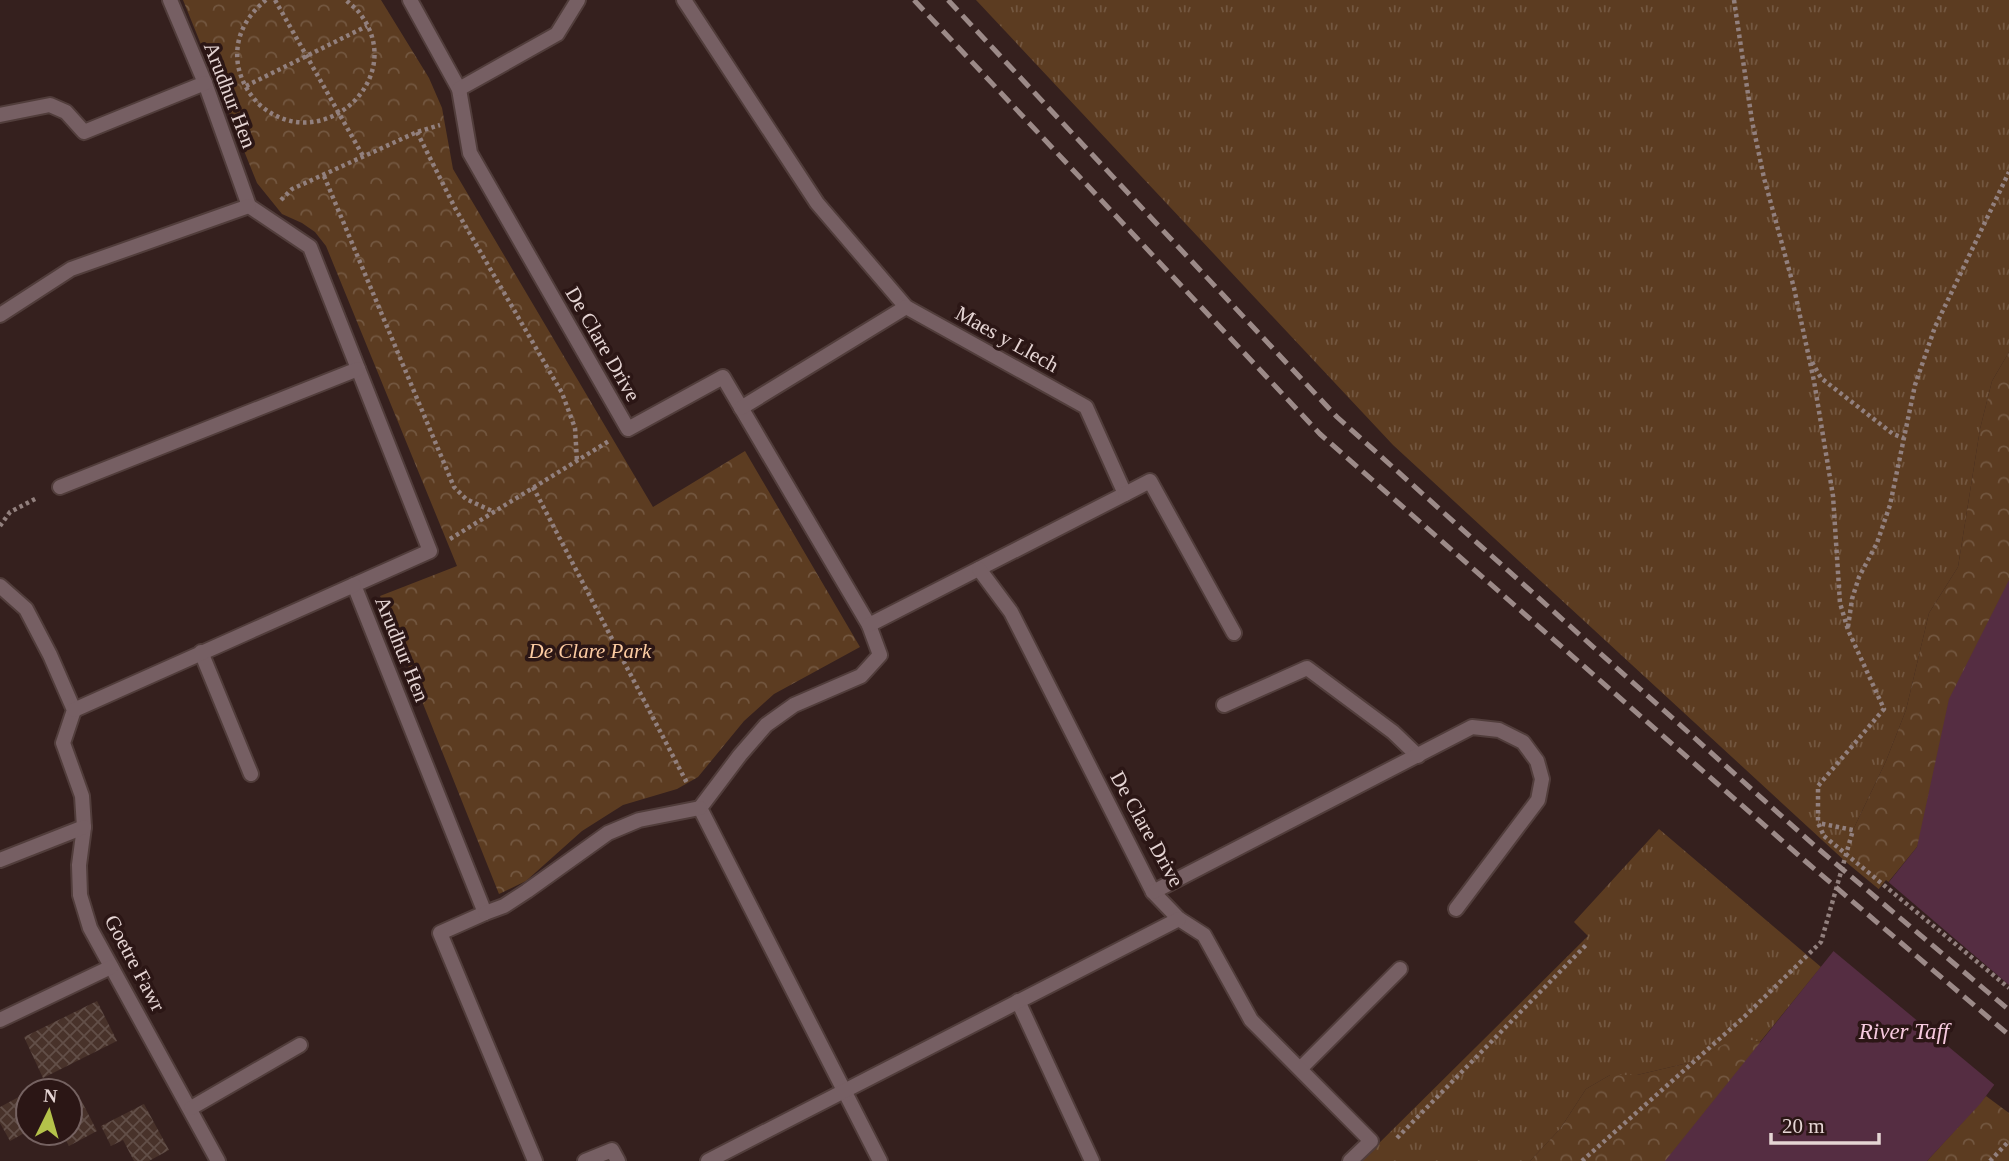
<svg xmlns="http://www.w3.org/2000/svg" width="2009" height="1161" viewBox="0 0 2009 1161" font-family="'Times New Roman',serif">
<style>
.grass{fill:url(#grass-tufts)}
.forest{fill:url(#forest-crowns)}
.water{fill:#552d42}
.pier{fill:#35201e}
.building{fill:url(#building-cross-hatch)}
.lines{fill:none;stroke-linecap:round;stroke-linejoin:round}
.lane-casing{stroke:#513d3b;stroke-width:18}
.street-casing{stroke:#513d3b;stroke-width:18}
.path{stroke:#92807e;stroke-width:4.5;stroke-dasharray:3.5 3.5;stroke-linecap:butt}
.lane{stroke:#765f63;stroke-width:14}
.street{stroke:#765f63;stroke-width:14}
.rail{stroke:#9c8a88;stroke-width:5;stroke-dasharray:14 7;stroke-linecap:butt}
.path-bridge{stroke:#92807e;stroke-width:4.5;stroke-dasharray:3.5 3.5;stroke-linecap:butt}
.labels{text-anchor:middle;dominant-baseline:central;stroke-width:7;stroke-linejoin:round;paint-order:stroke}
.street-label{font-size:21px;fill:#e5d5d4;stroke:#2b1615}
.park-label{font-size:21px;font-style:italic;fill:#fccba2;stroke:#2b1615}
.water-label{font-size:23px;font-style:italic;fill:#f6c9de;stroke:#2b1615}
</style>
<defs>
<pattern id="grass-tufts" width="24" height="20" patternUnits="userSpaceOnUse" patternTransform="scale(1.75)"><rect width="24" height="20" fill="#5c3c21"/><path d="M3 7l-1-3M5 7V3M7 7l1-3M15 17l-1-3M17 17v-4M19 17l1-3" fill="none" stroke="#735740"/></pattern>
<pattern id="forest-crowns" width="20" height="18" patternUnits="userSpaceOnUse" patternTransform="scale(1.75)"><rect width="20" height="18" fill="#5c3c21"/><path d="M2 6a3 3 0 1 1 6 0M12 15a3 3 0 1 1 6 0" fill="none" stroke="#735740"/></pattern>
<pattern id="building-cross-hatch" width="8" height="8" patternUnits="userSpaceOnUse" patternTransform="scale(1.75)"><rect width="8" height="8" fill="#48322a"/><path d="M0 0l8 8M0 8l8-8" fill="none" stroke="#624f48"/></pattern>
</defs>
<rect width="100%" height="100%" fill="#35201e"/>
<!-- grass -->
<g class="grass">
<path d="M976 0H2009V352L1992 381 1980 429 1958 567 1929 613 1906 710 1886 761 1853 830 1846 862 1393 445Z"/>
<path d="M1659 829 1821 967 1760 1042 1737 1038 1692 1062 1637 1075H1610L1586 1089 1560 1129 1530 1161H1361L1588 936 1574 922Z"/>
</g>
<!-- forest -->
<g class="forest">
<path d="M183 0H381L429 78 442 108 453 169 653 507 745 451 860 647 774 694 744 721 698 777 677 789 623 805 582 831 526 881 499 894 380 596 457 566 326 246 315 232 302 223 282 214 257 183Z"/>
<path d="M2009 352V617L1917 847 1881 891 1846 862 1853 830 1886 761 1906 710 1929 613 1958 567 1980 429 1992 381Z"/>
<path d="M1737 1037 1760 1042 1765 1058 1710 1161H1530L1560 1129 1586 1089 1610 1075H1637L1692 1062Z"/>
<path d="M1986 1096 2009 1113V1161H1927Z"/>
</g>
<!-- water -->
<path class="water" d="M2009 580V1065L1980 1104 1927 1161H1665L1917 847 1949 699Z"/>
<!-- pier -->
<path class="pier" d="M1886 880 2009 985V1071L1997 1087 1831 949Z"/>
<!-- building -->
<g class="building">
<path d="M97 1001 117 1041 43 1078 24 1037Z"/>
<path d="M28 1092V1131L10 1141 0 1123V1107Z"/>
<path d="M81 1100 97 1131 69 1146 62 1133H70V1106Z"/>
<path d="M144 1104 169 1150 149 1161H134L123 1140 111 1146 101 1126Z"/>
</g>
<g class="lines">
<defs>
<path id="lane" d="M1301 1068 1400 969"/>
<g id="street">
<path d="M170 0 205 83 249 206 310 247 430 551 354 585 485 913 440 933 535 1161"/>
<path d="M410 0 459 89 470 153 628 429 723 377 869 625 880 655 861 676 794 705 766 725 740 755 700 808 880 1161"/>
<path d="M684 0 817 203 906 307 1086 407 1125 494 869 625"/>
<path d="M459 89 557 34 578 0"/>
<path d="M0 115 50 105 66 112 84 132 205 83"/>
<path d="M0 315 71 269 249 206"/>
<path d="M741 408 906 307"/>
<path d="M60 487 358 369"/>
<path d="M1125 494 1150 481 1234 633"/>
<path d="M979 569 1011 612 1153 892 1179 919 1204 935 1251 1020 1371 1141 1350 1161"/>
<path d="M0 586 26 609 50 655 74 710 63 743 82 796 84 827 79 865 80 895 90 928 218 1161"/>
<path d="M201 652 251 774"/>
<path d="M1224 705 1307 668 1393 732 1418 756"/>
<path d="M74 710 354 585"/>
<path d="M0 860 84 827"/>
<path d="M1153 892 1472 727 1499 730 1523 742 1537 761 1542 779 1538 800 1456 909"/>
<path d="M485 913 504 906 527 891 608 833 639 820 700 808"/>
<path d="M1018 1001 1092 1161"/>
<path d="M0 1020 111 967"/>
<path d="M191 1108 300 1045"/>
<path d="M585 1161 612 1150 618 1161"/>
<path d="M708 1161 1179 919"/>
</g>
</defs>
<!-- lane casing -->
<use href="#lane" class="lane-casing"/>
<!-- street casing -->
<use href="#street" class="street-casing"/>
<!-- path -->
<g class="path">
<path d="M266 0C245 17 234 39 238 65 241 81 249 95 261 106 322 157 408 79 361 15 357 9 351 5 346 0"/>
<path d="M275 0 363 156"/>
<path d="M1734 0 1752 121 1764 178 1794 288 1814 381 1833 496 1840 603 1848 630 1884 709 1818 786V823L1824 836"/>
<path d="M246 86 367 26"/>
<path d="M417 132 455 208 562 393 575 428 577 461"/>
<path d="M324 176 454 487 466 499 494 512"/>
<path d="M281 200 292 189 417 132 440 125"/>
<path d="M1812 362 1821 378 1893 434 1904 438"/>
<path d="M533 487 688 785"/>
<path d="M0 526 10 512 37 498"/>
<path d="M450 539 609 441"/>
<path d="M1848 627 1852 599 1859 577 1877 543 1890 505 1915 385 1935 327 2009 172"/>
<path d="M1397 1138 1587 944"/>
<path d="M1582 1161 1743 1018 1821 942 1853 830 1818 823"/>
<path d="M1990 1161 2009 1141"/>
</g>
<!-- lane -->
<use href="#lane" class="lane"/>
<!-- street -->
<use href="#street" class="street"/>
<!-- rail -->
<g class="rail">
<path d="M914 0 1320 434 1804 860 2009 1035"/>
<path d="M948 0 1337 417 1815 846 2009 1010"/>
</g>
<!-- path-bridge -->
<path class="path-bridge" d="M1824 836 2009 988"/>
</g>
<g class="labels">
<!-- street labels -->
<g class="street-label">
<text transform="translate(230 95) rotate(69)">Arudhur Hen</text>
<text transform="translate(1007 339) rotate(29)">Maes y Llech</text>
<text transform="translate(603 344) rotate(60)">De Clare Drive</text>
<text transform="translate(402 649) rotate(68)">Arudhur Hen</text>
<text transform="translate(1147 829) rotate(61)">De Clare Drive</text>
<text transform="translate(135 963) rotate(62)">Goetre Fawr</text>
</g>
<!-- park labels -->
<g class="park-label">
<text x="590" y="651">De Clare Park</text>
</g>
<!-- water labels -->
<g class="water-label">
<text x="1904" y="1031">River Taff</text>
</g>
</g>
<!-- north arrow -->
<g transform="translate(49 1112) rotate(5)"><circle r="33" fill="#2b1615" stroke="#756261" stroke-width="2"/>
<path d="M0-5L12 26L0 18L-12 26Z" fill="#b4c24a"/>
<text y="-10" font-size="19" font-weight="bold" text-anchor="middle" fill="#e5d5d4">N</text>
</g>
<!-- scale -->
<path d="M1771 1133v10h108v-10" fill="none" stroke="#e5d5d4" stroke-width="3.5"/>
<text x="1782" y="1133" font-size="21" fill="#e5d5d4" stroke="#2b1615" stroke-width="5" paint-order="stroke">20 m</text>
</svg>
